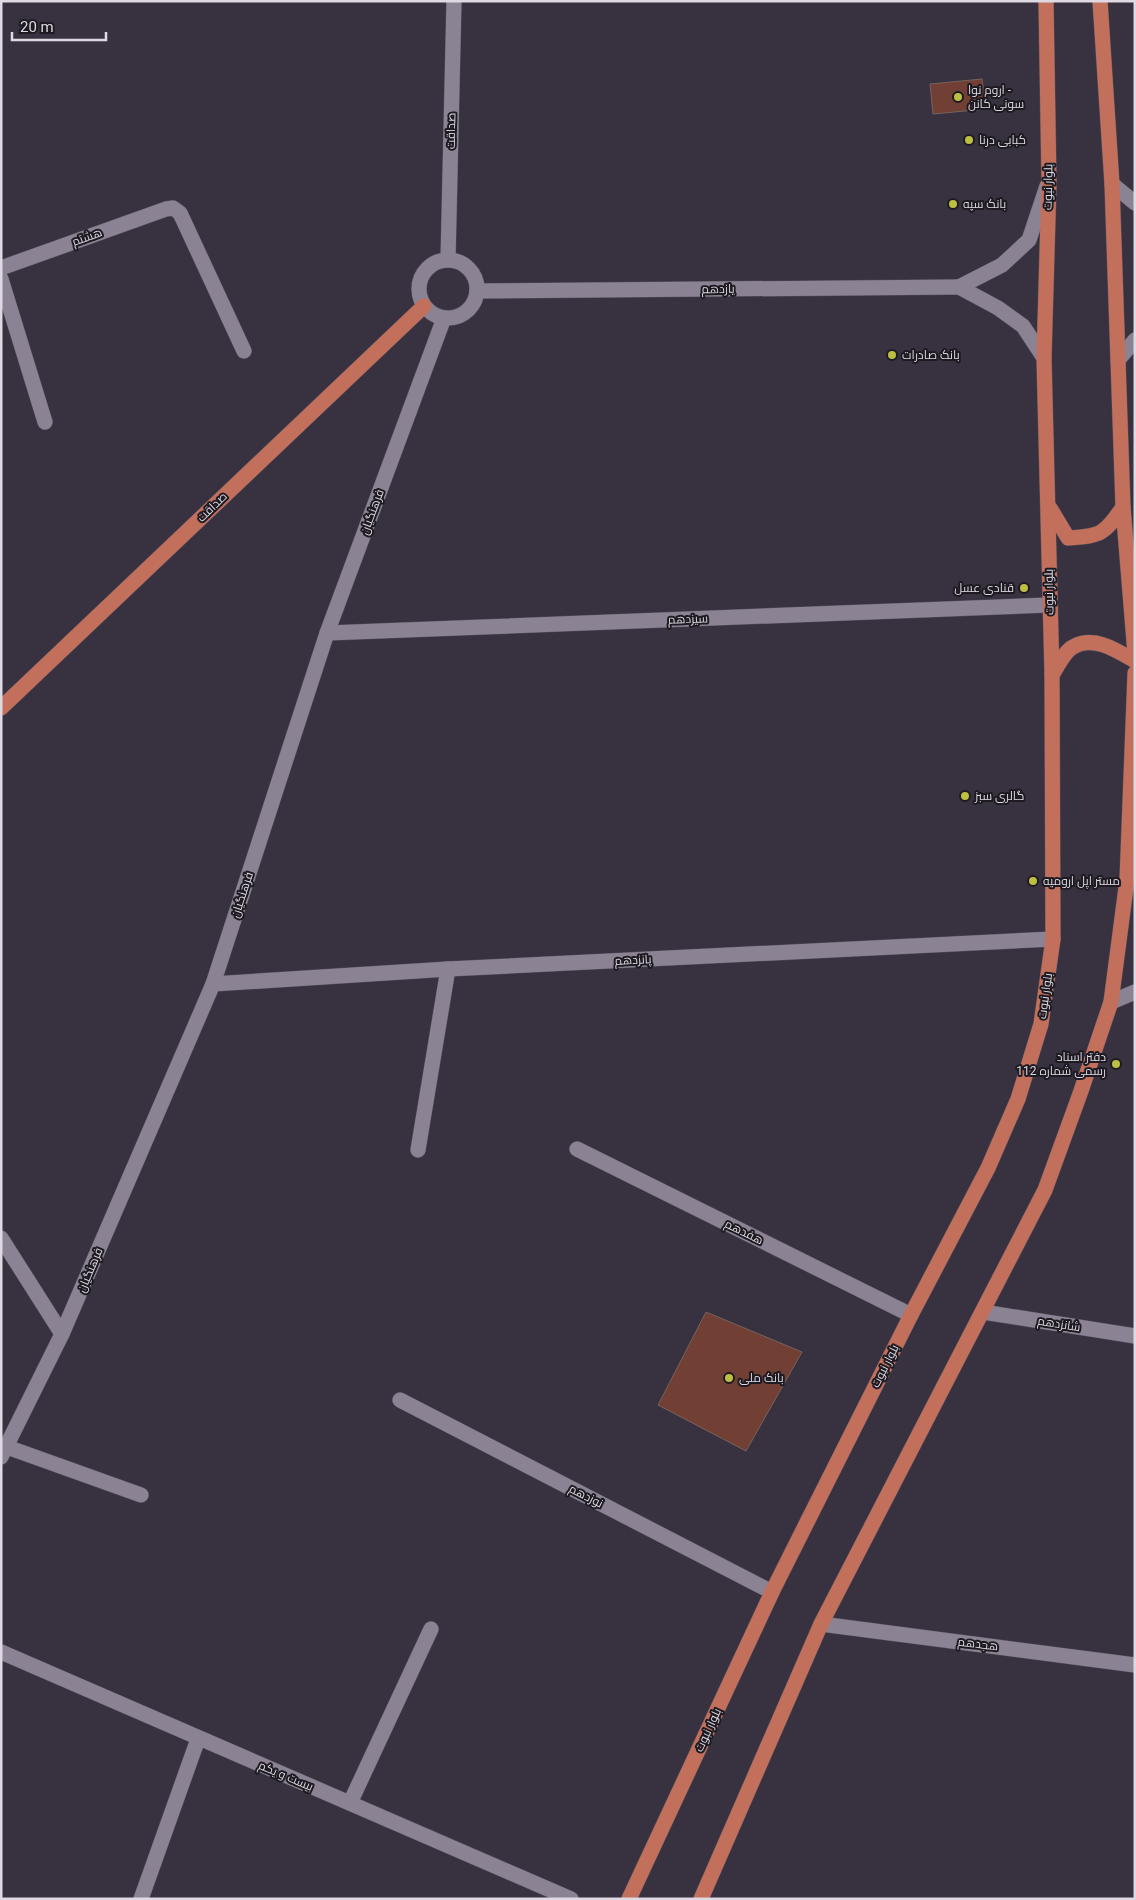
<svg xmlns="http://www.w3.org/2000/svg" width="1136" height="1900" viewBox="0 0 1136 1900" font-family="Roboto,Cairo,sans-serif">
<style>
.building{fill:#713f34;stroke:#77635e}
.lines{fill:none;stroke-linecap:round;stroke-linejoin:round}
.minor-casing{stroke:#544f5b;stroke-width:16}
.major-casing{stroke:#544f5b;stroke-width:16}
.minor{stroke:#8b8394;stroke-width:15}
.major{stroke:#c26f5c;stroke-width:15}
.poi-dot{fill:#bdbf43;stroke:#1d1a21;stroke-width:2}
.labels{text-anchor:middle;dominant-baseline:central;stroke-width:4;stroke-linejoin:round;paint-order:stroke}
.poi-label{font-size:12px;fill:#ded9e3;stroke:#1d1a21;text-anchor:start}
.street-label{font-size:12px;fill:#ded9e3;stroke:#1d1a21}
</style>
<rect width="100%" height="100%" fill="#38313f"/>
<!-- building -->
<g class="building">
<path d="M982 79 986 109 933 114 930 84Z"/>
<path d="M706 1312 802 1352 746 1451 658 1405Z"/>
</g>
<g class="lines">
<defs>
<g id="minor">
<path d="M1112 184 1135 203"/>
<circle cx="448" cy="289" r="29"/>
<path d="M448 260 454 1"/>
<path d="M1 268 166 209 173 208 180 213 244 351"/>
<path d="M1 279 45 422"/>
<path d="M477 291 959 287"/>
<path d="M1044 358 1023 326 998 308 959 287 1002 265 1029 240 1047 186"/>
<path d="M1118 360 1135 340"/>
<path d="M327 633 1049 605"/>
<path d="M213 984 448 969 1053 939"/>
<path d="M1111 1002 1135 992"/>
<path d="M577 1149 911 1315"/>
<path d="M418 1150 448 969"/>
<path d="M1 1238 62 1334"/>
<path d="M983 1312 1135 1336"/>
<path d="M400 1400 772 1592"/>
<path d="M7 1447 141 1495"/>
<path d="M1 1457 62 1334 213 984 327 633 444 318"/>
<path d="M821 1624 1135 1665"/>
<path d="M1 1652 571 1899"/>
<path d="M350 1803 431 1629"/>
<path d="M141 1899 198 1739"/>
</g>
<g id="major">
<path d="M1100 1 1112 184 1123 507 1135 654"/>
<path d="M1050 508 1068 538C1102 536 1104 534 1123 507"/>
<path d="M1052 675C1057 667 1065 651 1073 647 1094 635 1116 650 1135 661"/>
<path d="M1 708 424 306"/>
<path d="M629 1899 772 1592 911 1315 988 1168 1018 1099 1041 1024 1053 939 1052 675 1044 358 1049 183 1046 1"/>
<path d="M701 1899 821 1624 1045 1190 1081 1091 1111 1002 1127 880 1135 673"/>
</g>
</defs>
<!-- minor casing -->
<use href="#minor" class="minor-casing"/>
<!-- major casing -->
<use href="#major" class="major-casing"/>
<!-- minor -->
<use href="#minor" class="minor"/>
<!-- major -->
<use href="#major" class="major"/>
</g>
<!-- markers -->
<g class="poi-dot">
<circle cx="958" cy="97" r="5"/>
<circle cx="969" cy="140" r="5"/>
<circle cx="953" cy="204" r="5"/>
<circle cx="892" cy="355" r="5"/>
<circle cx="1024" cy="588" r="5"/>
<circle cx="965" cy="796" r="5"/>
<circle cx="1033" cy="881" r="5"/>
<circle cx="1116" cy="1064" r="5"/>
<circle cx="729" cy="1378" r="5"/>
</g>
<g class="labels">
<!-- poi labels -->
<g class="poi-label">
<text x="968" y="90">اروم نوا -<tspan x="968" dy="14">سونی کانن</tspan></text>
<text x="979" y="140">کبابی درنا</text>
<text x="963" y="204">بانک سپه</text>
<text x="902" y="355">بانک صادرات</text>
<text x="1014" y="588" text-anchor="end">قنادی عسل</text>
<text x="975" y="796">گالری سبز</text>
<text x="1043" y="881">مستر اپل ارومیه</text>
<text x="1106" y="1057" text-anchor="end">دفتر اسناد<tspan x="1106" dy="14">رسمی شماره 112</tspan></text>
<text x="739" y="1378">بانک ملی</text>
</g>
<!-- street labels -->
<g class="street-label">
<text transform="translate(451 131) rotate(-89)">صداقت</text>
<text transform="translate(1048 187) rotate(-89)">بلوار نبوت</text>
<text transform="translate(87 237) rotate(-20)">هشتم</text>
<text transform="translate(718 289) rotate(-1)">یازدهم</text>
<text transform="translate(212 507) rotate(-44)">صداقت</text>
<text transform="translate(372 512) rotate(-70)">فرهنگیان</text>
<text transform="translate(1049 592) rotate(-91)">بلوار نبوت</text>
<text transform="translate(688 619) rotate(-2)">سیزدهم</text>
<text transform="translate(242 895) rotate(-72)">فرهنگیان</text>
<text transform="translate(633 960) rotate(-3)">پانزدهم</text>
<text transform="translate(1045 996) rotate(-82)">بلوار نبوت</text>
<text transform="translate(744 1232) rotate(26)">هفدهم</text>
<text transform="translate(90 1270) rotate(-67)">فرهنگیان</text>
<text transform="translate(1059 1324) rotate(9)">شانزدهم</text>
<text transform="translate(885 1366) rotate(-63)">بلوار نبوت</text>
<text transform="translate(586 1496) rotate(27)">نوزدهم</text>
<text transform="translate(978 1644) rotate(7)">هجدهم</text>
<text transform="translate(708 1730) rotate(-65)">بلوار نبوت</text>
<text transform="translate(286 1776) rotate(23)">بیست و یکم</text>
</g>
</g>
<!-- border -->
<rect width="1136" height="1900" fill="none" stroke="#ded9e3" stroke-width="5"/>
<!-- scale -->
<path d="M12 32v8h94v-8" fill="none" stroke="#ded9e3" stroke-width="2.5"/>
<text x="20" y="32" font-size="15" fill="#ded9e3" stroke="#1d1a21" stroke-width="4" paint-order="stroke">20 m</text>
</svg>
